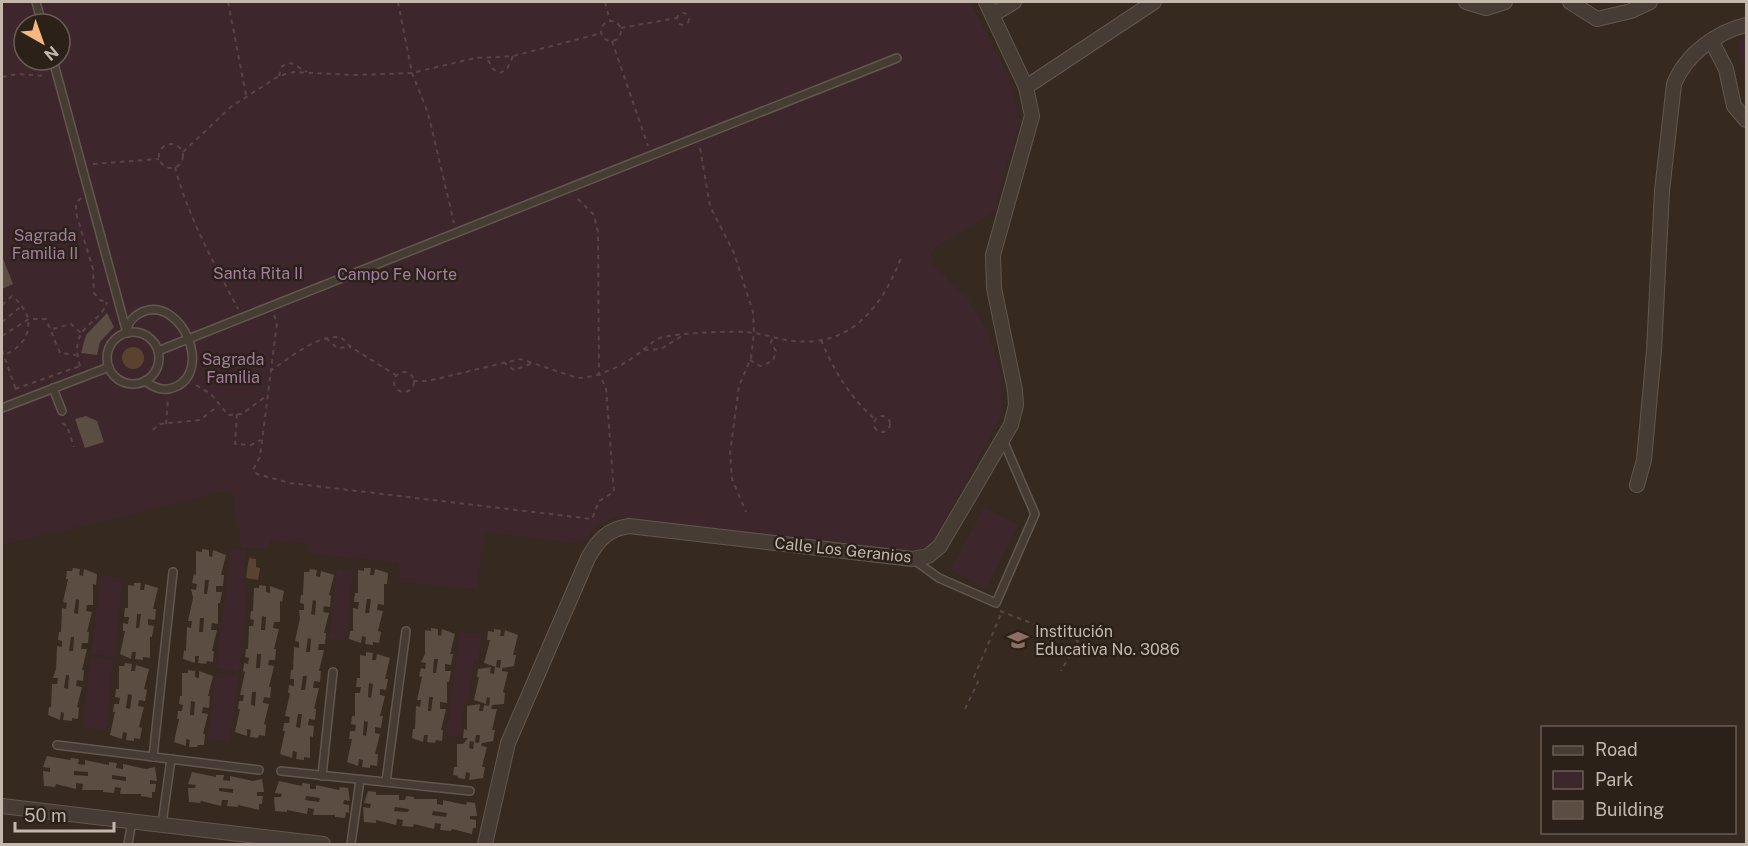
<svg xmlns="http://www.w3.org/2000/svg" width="1748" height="846" viewBox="0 0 1748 846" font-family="'Public Sans',sans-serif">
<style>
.green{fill:#3e272c;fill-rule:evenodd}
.water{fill:#594230}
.building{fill:#5b4d41;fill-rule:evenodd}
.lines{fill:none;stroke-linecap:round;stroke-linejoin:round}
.lane-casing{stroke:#62574e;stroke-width:10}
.street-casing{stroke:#62574e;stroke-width:16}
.path{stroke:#594445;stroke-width:2;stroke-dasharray:4.5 4.5;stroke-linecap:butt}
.lane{stroke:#473c33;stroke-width:7}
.street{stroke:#473c33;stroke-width:14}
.labels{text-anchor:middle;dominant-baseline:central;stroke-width:5;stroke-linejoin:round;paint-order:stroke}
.park-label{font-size:16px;fill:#a37da1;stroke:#2b2119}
.street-label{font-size:16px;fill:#c4b8ad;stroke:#2b2119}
.poi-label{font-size:16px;fill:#c4b8ad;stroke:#2b2119;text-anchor:start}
</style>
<rect width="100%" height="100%" fill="#362920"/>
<!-- green -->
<g class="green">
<path d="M2 2H970L1009 76 1019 121 994 212 932 250 930 262 968 299 987 330 1001 374V416L932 544 918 552 615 517 596 526 583 544 485 532 477 589 398 582 399 563 309 553V544L270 540 268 549 241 547 232 490 2 545ZM24 24H60V60H24Z"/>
<path d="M1746 39V83L1737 41Z"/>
<path d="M984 507 1018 525 986 588 951 570Z"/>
<path d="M231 549 246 550 243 585H248L239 671 216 668Z"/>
<path d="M337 569 353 571 345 641 330 639Z"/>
<path d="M101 575 123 578 114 657 91 654Z"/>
<path d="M460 632 482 634 478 662 474 661 468 702H465L460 737 446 735Z"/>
<path d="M90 658 113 660 106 730 83 728Z"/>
<path d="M216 672 238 675 230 742 207 739Z"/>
</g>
<!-- water -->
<g class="water">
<circle cx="133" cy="358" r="11"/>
<path d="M249 558 256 559V567L260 568 258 580 246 578Z"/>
</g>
<!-- building -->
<g class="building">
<path d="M2 256 13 284 2 289Z"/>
<path d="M107 313 114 327 100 342 97 355 81 353 86 335Z"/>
<path d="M86 416 97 421 104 442 85 448 75 419Z"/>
<path d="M202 549 209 550V556L212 557 213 550 226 555 221 575H224L223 586H216V592H222L220 603H218V624L212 623 211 630H217L212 651H214L213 662 207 661 206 664 198 663 199 656H195V663L183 659 184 650 186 651 187 627 191 628 192 621H188L193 598 191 589 196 590 197 584 192 583 194 574 196 575V551L202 552ZM205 580H209L207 594H204ZM200 618H204L203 632H199Z"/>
<path d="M73 568 80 569 79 575 83 576 84 569 97 574 96 585 93 584V605H87L86 611 92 612 87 632H89L88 643H82L81 649H87L82 670H84L83 681 77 680 76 686 82 687 77 707 79 708 78 719 72 718V721L63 720 64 713 61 712 60 720 48 715 49 707H51L52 684H57L58 678H53L56 669 57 646 62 647V641L58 640 59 632H61L62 608 66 609 67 603 63 602 68 579H66L67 571H72ZM76 599 79 600 78 614 74 613ZM71 637H74L73 651H69ZM66 675H69L68 689 64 688Z"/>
<path d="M364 568H371L370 575H374L375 569 388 573 387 584H384V605L378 604 377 610 383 611 378 631 381 632 379 643 373 642V645L365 644 366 637 362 636 361 643 349 639 350 631H353V608L358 609 359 602H354L355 593H358V570L364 571ZM367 599H371L369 613H365Z"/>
<path d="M310 569 317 570 316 576 320 577 321 571 334 575 329 595 331 596 330 607 324 606 323 612 329 613 324 633H326L325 644H319L318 650H324L319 671H321L320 682 314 681 313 688H319L314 709H316L315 720 309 719 308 725 314 726 313 737 310 736V758L304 757V760L296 759 297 752 293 751 292 758 280 754 285 731H283L284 723H289L290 717 285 716 290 693H288L289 685 294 686V679H290L291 670H293L294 647 299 648V642L295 641 300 618 299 610H304V604L300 603 301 595H303L304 572H309ZM313 600 316 601 315 615 311 614ZM308 638 311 639 310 652H306ZM303 676H307L305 690H301ZM298 714H302L300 728 296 727Z"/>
<path d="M134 583H141L140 590H144L145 584 158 588 153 609H156L155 620 148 619V625L154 626 152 637H150V658L143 657V660L135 659 136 652H132L131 659 120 654 125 631H123V623L128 624 129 617H124L125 608H128V585L134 586ZM137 614H141L139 628H136Z"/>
<path d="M259 585 266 586V592L270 593V586L284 591 282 602 280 601V622H274L273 628 279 629 274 649H276L275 660H269L268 665 274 666 269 687H271L270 698 264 697 263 703 269 704 264 724 266 725 265 736 259 735 258 738 250 737 251 730 247 729V736L235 732 240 709H238L239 701H243L244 695H240L245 672 243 671 244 663 248 664 249 658 245 657 246 649H248L249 626H253L254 620 250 619 251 611H253L254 588H259ZM262 616 266 617 265 630H261ZM257 654H261L260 668H256ZM252 692H256L255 706 251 705Z"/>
<path d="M431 628 438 629V635L441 636 442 629 455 634 450 654H453L451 665 445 664V671H451L449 682H447V703L440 702V709H446L441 730H443L442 741 436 740 435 743 427 742 428 735H424L423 742 412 738 413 729H415L416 706 420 707 421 700H417L422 677 419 676 421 668 425 669 426 663 421 662 425 654V630L431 631ZM434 659H438L436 673H433ZM429 697H433L431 711H428Z"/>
<path d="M494 629 501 630 500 636H504L505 630 518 635 513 655H516L514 666 502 668V671L508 672 503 692 505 693 504 704 492 705 491 709H497L492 730H495L493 741 482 743 481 746 487 747 482 767H485L483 778 469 780 470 773 466 772 465 779 458 778V776L453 775 454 767H457V744H463L468 738H463L464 729 467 730V706L480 704 479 711H483L484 705 489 706 490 698 487 697 486 704 474 700 479 677H477L478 669 491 667 490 673 494 674 495 667 500 668 501 660H497L496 667 484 663 490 640H487L488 631 494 632ZM476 735H480L479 743 474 742 473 749 469 748 470 741 475 742Z"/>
<path d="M366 652 373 653 372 660H376L377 654 390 658 385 679H388L386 690 380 689V695L385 696 380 716H383L381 728 375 727V733L380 734 375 754H378L377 766 370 765V768L362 767 363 760 359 759 358 766 347 762 352 739H349L350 731H355L356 725 351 724 352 716H355V693H360L361 687H356L357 678H360V655L366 656ZM369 683 373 684 371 698 368 697ZM364 721 368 722 366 736 363 735Z"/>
<path d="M125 663 132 664 131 671H135L136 665 149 669 144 689 147 690 145 701 139 700 138 706 144 707 139 727 142 728 140 739 134 738V741L126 740 127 733 123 732 122 739 110 735 115 712H113L114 704H119L120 698 115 697 116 689H119V666H124ZM128 694 132 695 130 709 126 708Z"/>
<path d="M188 670 195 671V677L199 678V671L213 676 208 696H210L209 708 203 707 202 713 208 714 203 734H205L204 745H198L197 747H189L190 740 186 739V746L174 742 179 719H177L178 711H182L183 705 179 704 180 696H182V673H188ZM191 701 195 702 194 715H190Z"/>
<path d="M47 756 70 760 71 758 79 759 78 764 85 765V760L109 765V762L117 763 116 768 123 769V764L146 769 155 767 157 781 150 780V784H156L155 792H152V798L141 796V794H120L121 788 115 787 114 793 103 792V790H82L83 784 76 783V789L56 784 55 787 44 786 43 771 50 772V768L43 767ZM74 771 88 772V776L74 775ZM112 775 126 777V781L112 779Z"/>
<path d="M192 772 216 777V775H224L223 780 230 781V776L253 781 262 779 264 792H257V796H263L262 804H259V810L238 805V807L227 806 228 800H222L221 806 201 801 200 803 189 802 188 788H195L196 785 188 784ZM219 788 233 789V793L219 791Z"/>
<path d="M279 781 302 786V783L310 784V789H316V785L339 790 340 787 348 788 350 801 344 800 343 804 349 805V813L346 812 345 818 335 817V815H313L314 809 308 808 307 814 287 810V812L275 811 274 797H281L282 794 275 793ZM306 796 320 798 319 802 305 800Z"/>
<path d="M368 791 376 792V795H399V800H405L406 796 414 797V799H437V804L443 805V800L466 805 467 802 475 803 477 816H470V819L476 820V828H473L472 834 452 829 451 831 440 830 441 824 435 823 434 829 414 824 413 827 402 826 403 820 397 819 396 825 376 820V823L364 822 363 807 370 808 371 804 364 803ZM395 807 409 809 408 812 394 811ZM433 811 447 813 446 817 432 815Z"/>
</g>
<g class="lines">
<defs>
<g id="lane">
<path d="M36 2 42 24"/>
<path d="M53 60 127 333"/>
<path d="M127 331C128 321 136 314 145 311 182 299 213 371 175 387 164 392 154 388 145 381"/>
<circle cx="133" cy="358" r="26"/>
<path d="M158 351 897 58"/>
<path d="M53 388 62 411"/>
<path d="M2 408 109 367"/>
<path d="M914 560 939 578 996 603 1035 514 1003 440"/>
<path d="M57 745 259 770"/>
<path d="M153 757 173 572"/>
<path d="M281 771 470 791"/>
<path d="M322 776 333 672"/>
<path d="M386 782 406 631"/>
<path d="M162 824 171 759"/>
<path d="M128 844 132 821"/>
<path d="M351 844 360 780"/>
</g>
<g id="street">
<path d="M1466 2 1486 8 1505 2"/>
<path d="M1570 2 1597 19 1631 11 1650 2"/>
<path d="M992 15 1014 2"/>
<path d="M1711 40 1726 69 1734 106 1746 120"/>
<path d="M1026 87 1154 2"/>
<path d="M1637 485 1644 460 1654 351 1662 191 1674 84C1686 54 1717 32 1746 25"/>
<path d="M2 806 323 844"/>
<path d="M485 844 508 743 588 558C598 540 608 529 629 526L912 559 928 556 940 546 1011 425 1016 405 1015 390 994 288 993 255 1032 116 1026 87 986 2"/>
</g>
</defs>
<!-- lane casing -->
<use href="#lane" class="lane-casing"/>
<!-- street casing -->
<use href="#street" class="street-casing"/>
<!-- path -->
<g class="path">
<path d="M228 2 246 95"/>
<path d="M398 2 412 73 428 113 454 223"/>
<path d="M605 2 610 21"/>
<circle cx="683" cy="19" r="6"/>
<circle cx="611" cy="31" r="10"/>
<path d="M621 28 677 18"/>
<path d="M612 41 648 146"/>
<path d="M488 60 493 69 500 73 507 69 513 56"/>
<path d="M279 76 282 66 291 63 307 72"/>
<path d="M2 77 18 74 46 76"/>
<circle cx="171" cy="156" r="12"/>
<path d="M700 148 710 206 734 253 753 312 754 333 751 358 739 386 730 453 732 479 746 512"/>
<path d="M183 152 232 106 279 76 294 72 355 75 412 73 475 58 513 56 602 33"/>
<path d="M93 164 159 159"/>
<path d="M175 167C188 217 214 263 238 309"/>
<path d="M81 198 76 203V213L93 269 94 293 100 300 108 303"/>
<path d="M2 305 12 296C38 317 32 344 2 356"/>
<path d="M274 315 277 323 260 457 253 470 257 474 290 483 592 519 599 501 614 492 606 388 599 374 598 232 594 215 575 196"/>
<path d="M2 322 23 305"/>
<path d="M53 329 71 324 81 333"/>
<path d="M2 336 29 319H46L60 353 76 355"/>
<path d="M326 338 337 348 351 347"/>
<path d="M821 340C834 371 850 398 876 420"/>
<path d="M2 350 16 390"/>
<path d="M644 350 661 349 682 336"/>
<path d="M750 360 760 366 773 361 776 351 771 343 772 339"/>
<path d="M503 362 514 370 531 364"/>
<path d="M80 366C67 325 101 325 107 302"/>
<path d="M270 371C290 358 316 335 341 337L351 347 397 376"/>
<circle cx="404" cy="382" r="10"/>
<path d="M413 381H428L520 359 578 378C601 377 627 364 644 349 651 344 655 339 663 337 681 333 736 330 754 333 768 335 781 340 794 341 853 347 884 304 902 255"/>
<path d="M196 385 211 394 228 415 242 414 265 397"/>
<path d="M15 389 80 366"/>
<path d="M237 414 235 444 251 445 261 440"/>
<circle cx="882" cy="424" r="8"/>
<path d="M62 423 67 426 74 447"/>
<path d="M166 424 168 400"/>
<path d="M153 430 159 424 200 420 218 406"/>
<path d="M1000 611 1078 641 1061 671"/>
<path d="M965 709 978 682 974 677 1001 614"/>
</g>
<!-- lane -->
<use href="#lane" class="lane"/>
<!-- street -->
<use href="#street" class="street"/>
</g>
<!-- icons -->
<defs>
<symbol id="school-bare" viewBox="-9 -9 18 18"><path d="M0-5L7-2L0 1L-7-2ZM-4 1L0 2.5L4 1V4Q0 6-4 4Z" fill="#8d6e63" stroke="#2b2119" stroke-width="2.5" paint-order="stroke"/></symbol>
</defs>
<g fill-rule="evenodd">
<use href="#school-bare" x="1003" y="625" width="30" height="30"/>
</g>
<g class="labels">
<!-- park labels -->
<g class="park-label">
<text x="45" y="235">Sagrada<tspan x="45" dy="18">Familia II</tspan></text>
<text x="258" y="273">Santa Rita II</text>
<text x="397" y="274">Campo Fe Norte</text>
<text x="233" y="359">Sagrada<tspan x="233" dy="18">Familia</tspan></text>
</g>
<!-- street labels -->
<g class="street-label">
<text transform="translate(843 550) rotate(6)">Calle Los Geranios</text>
</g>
<!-- poi labels -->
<g class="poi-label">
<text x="1035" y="631">Institución<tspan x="1035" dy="18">Educativa No. 3086</tspan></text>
</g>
</g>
<!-- border -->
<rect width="1748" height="846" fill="none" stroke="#c4b8ad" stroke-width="6"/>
<!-- legend -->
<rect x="1541" y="726" width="195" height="108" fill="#2b2119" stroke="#685d54" stroke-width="1.5"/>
<rect x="1553" y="746" width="30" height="9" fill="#473c33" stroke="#685d54" stroke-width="1.5"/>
<text x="1595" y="756" font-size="18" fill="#c4b8ad">Road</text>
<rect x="1553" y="771" width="30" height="18" fill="#3e272c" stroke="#685d54" stroke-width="1.5"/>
<text x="1595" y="786" font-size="18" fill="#c4b8ad">Park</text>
<rect x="1553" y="801" width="30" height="18" fill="#5b4d41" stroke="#685d54" stroke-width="1.5"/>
<text x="1595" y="816" font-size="18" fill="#c4b8ad">Building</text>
<!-- north arrow -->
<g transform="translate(42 42) rotate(140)"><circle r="28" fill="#2b2119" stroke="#685d54" stroke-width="1.5"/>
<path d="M0-4.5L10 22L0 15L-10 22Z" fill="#f6b780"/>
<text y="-9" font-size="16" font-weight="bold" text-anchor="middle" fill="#c4b8ad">N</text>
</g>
<!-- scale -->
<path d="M15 822v9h99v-9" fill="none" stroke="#c4b8ad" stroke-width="3"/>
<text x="24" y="822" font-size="18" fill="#c4b8ad" stroke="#2b2119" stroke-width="4.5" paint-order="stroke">50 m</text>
</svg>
